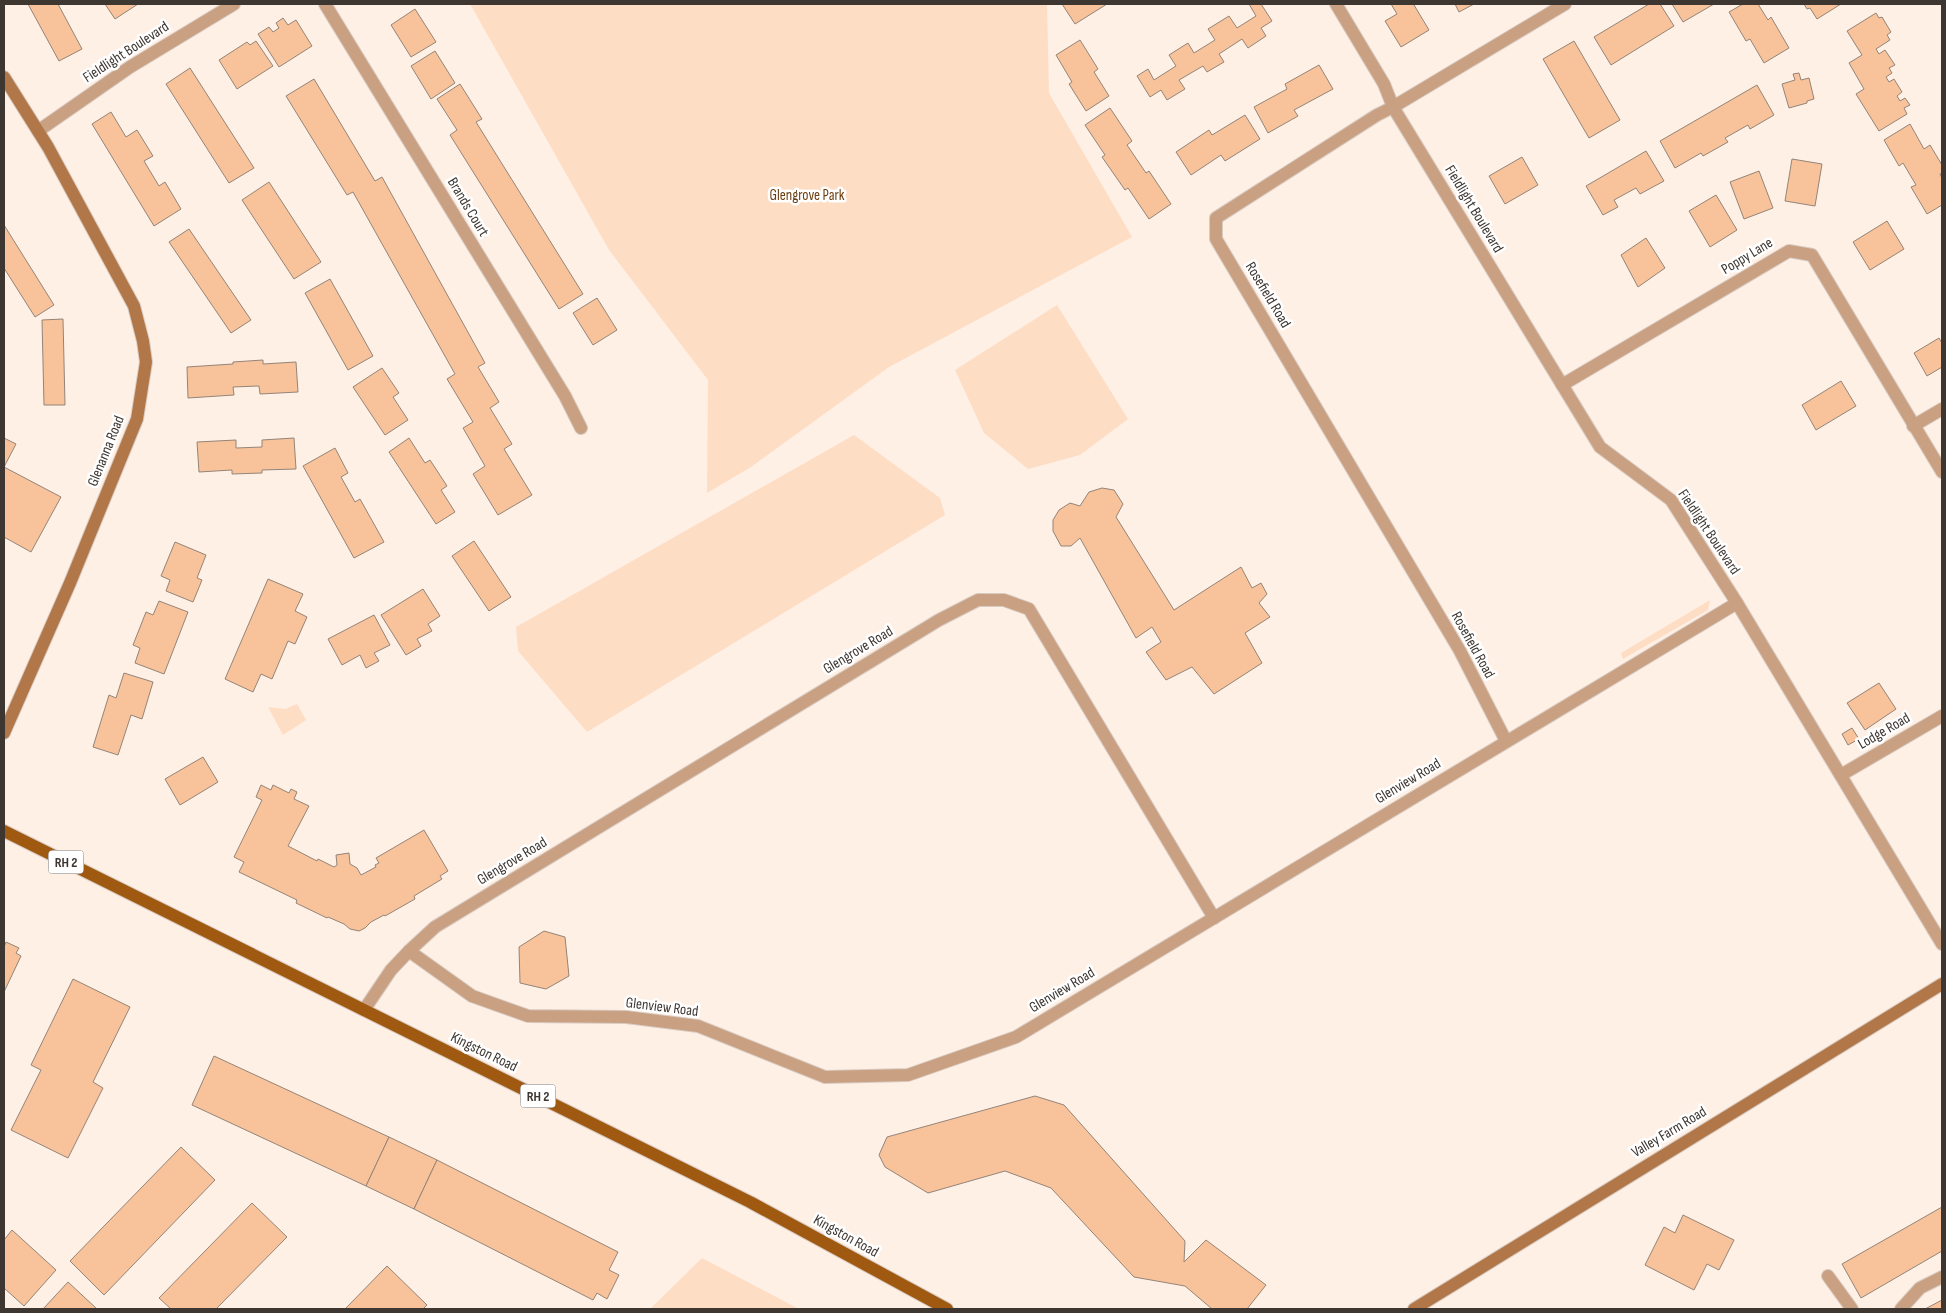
<svg xmlns="http://www.w3.org/2000/svg" width="1946" height="1313" viewBox="0 0 1946 1313" font-family="'Sofia Sans Condensed',sans-serif">
<style>
.green{fill:#feddc5}
.building{fill:#f8c39a;stroke:#948478}
.lines{fill:none;stroke-linecap:round;stroke-linejoin:round}
.street-casing{stroke:#d8cbc2;stroke-width:14}
.secondary-casing{stroke:#d8cbc2;stroke-width:14}
.primary-casing{stroke:#d8cbc2;stroke-width:14}
.street{stroke:#c9a082;stroke-width:12}
.secondary{stroke:#b17748;stroke-width:12}
.primary{stroke:#9f5910;stroke-width:12}
.labels{text-anchor:middle;dominant-baseline:central;stroke-width:5;stroke-linejoin:round;paint-order:stroke}
.shield{fill:#fff;stroke:#77726f;stroke-width:1}
.shield-label{font-size:14px;font-weight:bold;fill:#3d3631}
.street-label{font-size:15px;fill:#3d3631;stroke:#fff}
.park-label{font-size:15px;fill:#6e3d0d;stroke:#fff}
</style>
<rect width="100%" height="100%" fill="#fff0e6"/>
<!-- green -->
<g class="green">
<path d="M470 4H1047L1049 93 1132 237 889 367 751 467 707 493 708 380 609 250Z"/>
<path d="M1057 305 1128 419 1080 455 1028 469 984 433 955 370Z"/>
<path d="M854 435 940 498 945 515 587 732 518 651 516 627Z"/>
<path d="M1710 600 1708 610 1623 659 1621 653Z"/>
<path d="M297 704 306 720 283 735 268 707 285 709Z"/>
<path d="M702 1258 799 1309H650Z"/>
</g>
<!-- building -->
<g class="building">
<path d="M28 4H58L82 49 59 61Z"/>
<path d="M105 4H138L115 19Z"/>
<path d="M1062 4H1107L1075 24Z"/>
<path d="M1249 4H1261L1272 21 1261 28 1266 36 1248 48 1242 39 1219 54 1224 62 1207 72 1203 66 1179 80 1185 89 1167 100 1161 90 1150 97 1137 76 1148 69 1154 80 1176 66 1169 55 1188 43 1194 53 1215 40 1208 29 1229 16 1237 28 1256 16Z"/>
<path d="M1391 4H1417L1414 5 1429 30 1401 47 1385 21 1397 14Z"/>
<path d="M1455 4H1474L1459 12Z"/>
<path d="M1649 4H1660L1674 26 1611 65 1594 37Z"/>
<path d="M1672 4H1714L1683 22Z"/>
<path d="M1743 4H1758L1768 20 1771 17 1789 48 1764 63 1750 39 1746 41 1729 12Z"/>
<path d="M1804 4H1841L1817 19 1810 8 1807 9Z"/>
<path d="M415 9 436 42 411 57 391 25Z"/>
<path d="M1876 13 1879 18 1882 17 1891 32 1887 35 1890 40 1876 49 1879 54 1885 50 1895 65 1889 68 1892 73 1886 77 1889 82 1894 79 1902 92 1897 96 1900 101 1905 98 1910 105 1904 108 1907 114 1879 131 1856 94 1864 89 1849 63 1862 55 1847 31Z"/>
<path d="M283 18 288 25 296 20 312 46 279 67 258 34 269 27 273 32 279 28 276 23Z"/>
<path d="M1080 40 1098 69 1094 72 1109 96 1086 111 1069 84 1072 82 1056 55Z"/>
<path d="M256 41 273 66 237 89 219 60 247 42 250 45Z"/>
<path d="M1574 41 1620 120 1589 138 1543 59Z"/>
<path d="M435 51 455 83 431 99 411 66Z"/>
<path d="M1319 65 1333 89 1294 110 1298 116 1268 133 1254 107 1287 89 1285 84Z"/>
<path d="M190 68 254 168 229 183 166 84Z"/>
<path d="M1799 73 1801 80 1809 78 1814 99 1807 101V103L1789 108 1782 84 1795 80 1793 74Z"/>
<path d="M314 79 375 181 382 177 485 363 478 367 499 402 490 408 512 444 504 449 532 495 498 515 473 474 485 466 463 428 473 422 447 379 455 374 353 192 347 195 286 96Z"/>
<path d="M460 84 482 119 476 122 583 294 559 309 450 135 457 130 437 99Z"/>
<path d="M1757 85 1774 115 1750 129 1748 125 1725 138 1728 142 1703 156 1701 153 1675 168 1660 141Z"/>
<path d="M1110 108 1132 141 1127 145 1146 173 1149 171 1171 204 1149 219 1128 188 1125 190 1102 157 1105 155 1085 125Z"/>
<path d="M111 112 126 137 137 130 153 156 144 161 159 186 165 182 181 209 154 226 92 124Z"/>
<path d="M1245 115 1260 139 1225 161 1221 155 1191 175 1176 152 1209 130 1212 135Z"/>
<path d="M1910 124 1924 149 1930 145 1942 165V173L1940 174 1942 178V205L1927 214 1911 187 1916 185 1903 163 1899 166 1884 140Z"/>
<path d="M1646 151 1664 181 1640 194 1636 188 1614 200 1618 207 1603 215 1586 186Z"/>
<path d="M1522 157 1538 185 1505 204 1489 176Z"/>
<path d="M1792 159 1822 164 1815 206 1785 201Z"/>
<path d="M1759 171 1773 208 1744 219 1730 182Z"/>
<path d="M269 182 321 262 294 279 242 200Z"/>
<path d="M1716 195 1737 230 1710 247 1689 211Z"/>
<path d="M1887 221 1904 249 1870 270 1853 242Z"/>
<path d="M4 225 54 305 35 317 4 268Z"/>
<path d="M189 229 251 320 231 333 169 242Z"/>
<path d="M1646 238 1665 268 1638 287 1621 255Z"/>
<path d="M330 279 373 356 348 370 305 293Z"/>
<path d="M597 298 617 330 593 345 573 313Z"/>
<path d="M63 319 65 405H44L42 320Z"/>
<path d="M1939 338 1942 343V367L1927 376 1914 353Z"/>
<path d="M263 360V364L296 362 298 392 260 394 259 386 233 387 234 395 188 398 187 367 233 364V362Z"/>
<path d="M382 368 399 393 393 397 408 420 385 435 353 387Z"/>
<path d="M1841 381 1856 406 1816 430 1802 405Z"/>
<path d="M4 438 16 444 4 467 61 497 31 552 4 537Z"/>
<path d="M294 438 296 469 262 470V473L232 474V470L199 472 197 442 236 440V448L262 447V440Z"/>
<path d="M409 438 425 463 430 460 447 486 441 490 455 512 436 524 389 452Z"/>
<path d="M335 448 348 473 341 477 355 502 360 499 384 542 354 558 303 466Z"/>
<path d="M1102 488 1114 490 1123 504 1116 517 1174 610 1241 567 1252 588 1261 583 1267 594 1259 603 1270 617 1245 633 1262 663 1214 694 1192 667 1166 680 1146 652 1161 642 1152 627 1136 638 1080 538 1071 546H1061L1053 531V520L1059 510 1070 503 1080 506 1089 492Z"/>
<path d="M474 541 511 597 489 611 452 556Z"/>
<path d="M175 542 206 555 197 578 202 580 193 602 166 591 170 580 161 576Z"/>
<path d="M268 579 303 594 295 611 307 617 295 644 288 641 272 679 261 674 253 692 225 679Z"/>
<path d="M423 589 440 616 428 624 432 631 417 639 421 646 406 655 381 615Z"/>
<path d="M159 601 188 612 164 674 135 663 140 648 133 645 146 612 153 615Z"/>
<path d="M374 615 390 645 374 653 379 661 366 668 360 655 342 665 328 639Z"/>
<path d="M124 673 153 682 142 719 131 715 118 755 93 747 109 695 116 698Z"/>
<path d="M1879 683 1896 709 1865 730 1847 703Z"/>
<path d="M1852 728 1859 739 1848 745 1842 734Z"/>
<path d="M203 757 218 782 180 805 165 779Z"/>
<path d="M261 785 271 790 273 785 289 793 291 789 297 792 294 799 309 806 288 846 317 861 318 859 334 867 337 865 336 855 349 853 350 864 357 868 361 875 376 867 375 865 379 863 376 858 424 830 448 871 440 876 442 879 414 896 415 899 385 916 384 915 371 922 365 928 359 931 350 929 344 924 328 917 327 918 296 903 297 900 239 872 244 862 234 857 262 800 256 797Z"/>
<path d="M544 931 565 937 569 976 546 989 520 983 519 947Z"/>
<path d="M6 942 19 948 16 953 21 956 4 992V947Z"/>
<path d="M73 979 130 1007 93 1082 103 1088 68 1158 11 1130 41 1070 31 1065Z"/>
<path d="M214 1056 389 1137 366 1186 192 1105Z"/>
<path d="M1035 1096 1064 1105 1185 1241 1184 1262 1206 1240 1266 1285 1247 1309H1212L1185 1286 1134 1277 1051 1188 1005 1171 928 1193 885 1167 879 1155 887 1137Z"/>
<path d="M389 1137 437 1160 414 1209 366 1186Z"/>
<path d="M181 1147 215 1180 104 1295 70 1261Z"/>
<path d="M437 1160 618 1252 609 1270 619 1275 607 1299 597 1293 593 1300 414 1209Z"/>
<path d="M252 1203 287 1237 216 1309H171L159 1298Z"/>
<path d="M1942 1207V1251L1861 1298 1842 1264Z"/>
<path d="M1683 1215 1734 1240 1719 1270 1707 1264 1694 1290 1645 1265 1664 1227 1675 1233Z"/>
<path d="M12 1230 56 1270 24 1306 4 1288V1240Z"/>
<path d="M387 1266 427 1305 423 1309H345Z"/>
<path d="M68 1282 97 1309H43Z"/>
<path d="M1942 1300V1309H1925Z"/>
</g>
<g class="lines">
<defs>
<g id="street">
<path d="M325 4 565 396 581 428"/>
<path d="M1336 4 1384 84 1393 107 1600 447 1671 500 1737 603 1942 944"/>
<path d="M38 131 130 67 234 4"/>
<path d="M1562 385 1789 251 1812 255 1942 472"/>
<path d="M1913 426 1942 409"/>
<path d="M1506 741 1460 651 1216 239V218L1377 115 1393 107 1565 4"/>
<path d="M1841 775 1942 716"/>
<path d="M409 951 472 996 528 1016 626 1017 698 1026 825 1077 908 1075 1016 1037 1737 603"/>
<path d="M364 1010 391 970 409 951 435 927 939 620 978 600H1004L1029 609 1214 918"/>
<path d="M1828 1276 1852 1309"/>
<path d="M1901 1309 1920 1288 1942 1277"/>
</g>
<g id="secondary">
<path d="M4 77 48 147 134 306 143 341 146 362 137 419 70 583 4 733"/>
<path d="M1414 1309 1942 984"/>
</g>
<path id="primary" d="M4 831 750 1202 947 1309"/>
</defs>
<!-- street casing -->
<use href="#street" class="street-casing"/>
<!-- secondary casing -->
<use href="#secondary" class="secondary-casing"/>
<!-- primary casing -->
<use href="#primary" class="primary-casing"/>
<!-- street -->
<use href="#street" class="street"/>
<!-- secondary -->
<use href="#secondary" class="secondary"/>
<!-- primary -->
<use href="#primary" class="primary"/>
</g>
<g class="labels">
<!-- shield labels -->
<g class="shield">
<rect x="48.5" y="850.5" width="35" height="23" rx="4"/>
<rect x="520.5" y="1084.5" width="35" height="23" rx="4"/>
</g>
<g class="shield-label">
<text x="66" y="862">RH 2</text>
<text x="538" y="1096">RH 2</text>
</g>
<!-- street labels -->
<g class="street-label">
<text transform="translate(126 52) rotate(-33)">Fieldlight Boulevard</text>
<text transform="translate(468 207) rotate(59)">Brands Court</text>
<text transform="translate(1474 209) rotate(59)">Fieldlight Boulevard</text>
<text transform="translate(1747 256) rotate(-31)">Poppy Lane</text>
<text transform="translate(1268 295) rotate(59)">Rosefield Road</text>
<text transform="translate(106 451) rotate(-68)">Glenanna Road</text>
<text transform="translate(1709 532) rotate(56)">Fieldlight Boulevard</text>
<text transform="translate(1473 645) rotate(61)">Rosefield Road</text>
<text transform="translate(858 650) rotate(-31)">Glengrove Road</text>
<text transform="translate(1884 731) rotate(-30)">Lodge Road</text>
<text transform="translate(1408 781) rotate(-31)">Glenview Road</text>
<text transform="translate(512 861) rotate(-31)">Glengrove Road</text>
<text transform="translate(1062 990) rotate(-31)">Glenview Road</text>
<text transform="translate(662 1007) rotate(7)">Glenview Road</text>
<text transform="translate(484 1052) rotate(26)">Kingston Road</text>
<text transform="translate(1669 1132) rotate(-31)">Valley Farm Road</text>
<text transform="translate(846 1236) rotate(29)">Kingston Road</text>
</g>
<!-- park labels -->
<g class="park-label">
<text x="807" y="195">Glengrove Park</text>
</g>
</g>
<!-- border -->
<rect width="1946" height="1313" fill="none" stroke="#3d3631" stroke-width="10"/>
</svg>
